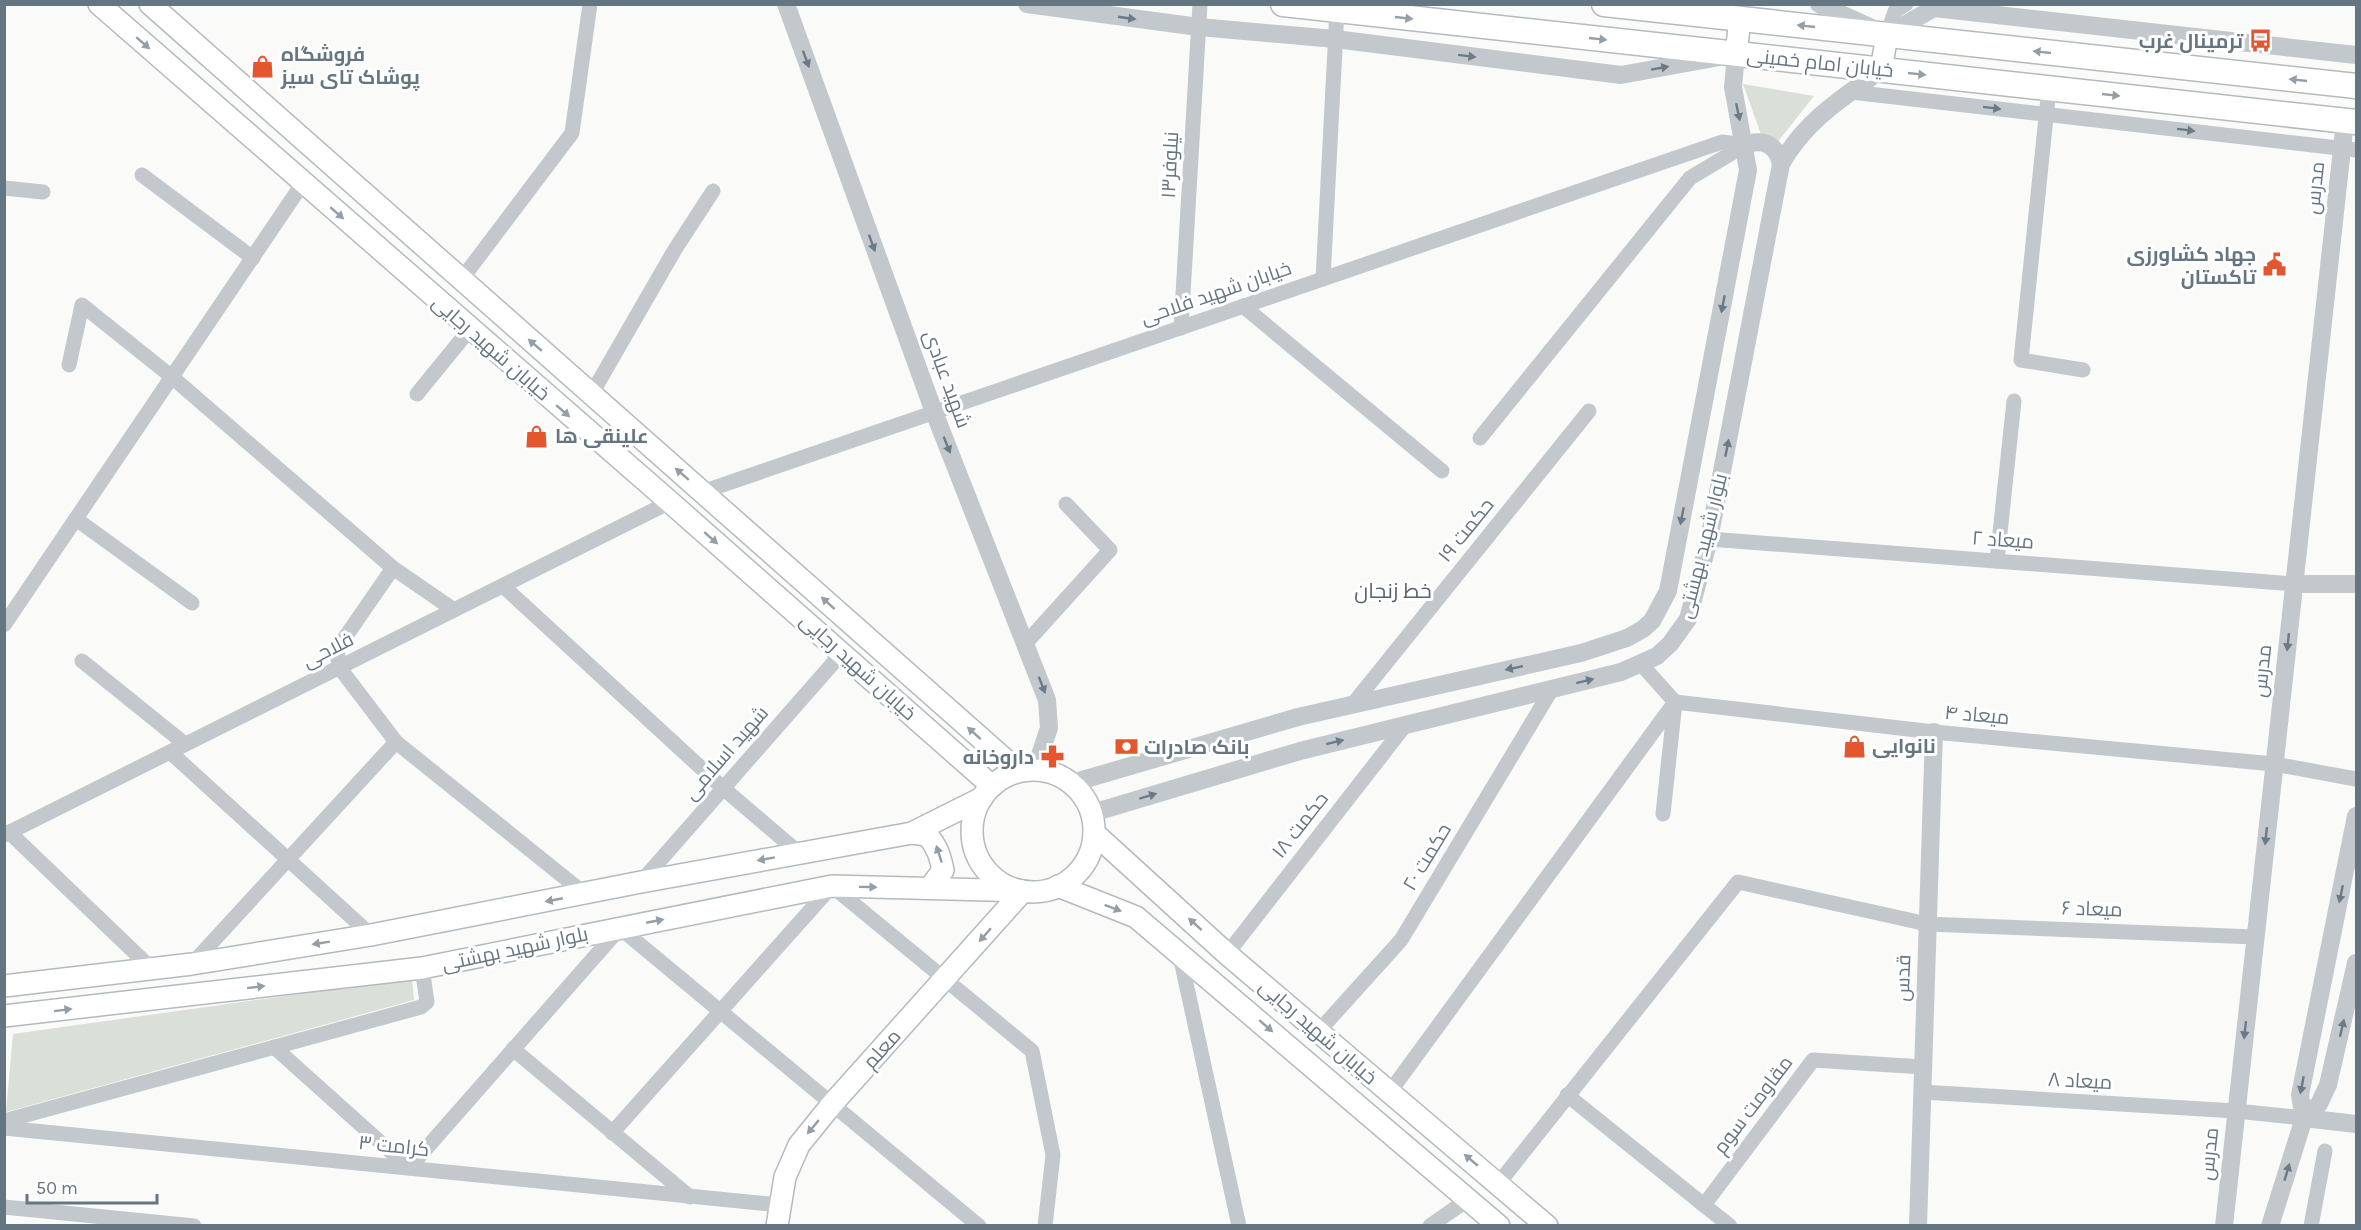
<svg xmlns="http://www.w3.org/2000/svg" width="2361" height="1230" viewBox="0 0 2361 1230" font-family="Karla,Cairo,sans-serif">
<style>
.green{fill:#dadfd7}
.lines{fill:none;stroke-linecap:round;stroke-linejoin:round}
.secondary-casing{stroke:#b3babf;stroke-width:24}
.primary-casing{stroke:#b5babe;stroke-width:27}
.minor{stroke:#c3c8cc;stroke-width:15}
.tertiary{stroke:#c3c8cc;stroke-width:18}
.secondary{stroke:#fff;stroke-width:21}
.primary{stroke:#fff;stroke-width:24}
.oneway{fill:#6a7a87}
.oneway2{fill:#939fa8}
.labels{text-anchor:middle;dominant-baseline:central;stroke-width:6;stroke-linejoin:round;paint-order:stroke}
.poi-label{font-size:20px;font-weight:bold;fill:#657683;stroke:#fff;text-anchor:start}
.street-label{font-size:20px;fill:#657683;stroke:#fff}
.neighbourhood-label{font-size:21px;fill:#57646e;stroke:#fff}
</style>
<rect width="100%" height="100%" fill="#fafaf8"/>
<!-- green -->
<g class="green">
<path d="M1743 84 1814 96 1768 154Z"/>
<path d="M412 978 414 1000 6 1112 13 1034Z"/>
</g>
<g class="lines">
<defs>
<g id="secondary">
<path d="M99 4 670 502 992 786"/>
<path d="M150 4 1018 771"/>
<path d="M1736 54 1740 19"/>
<path d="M1881 70 1887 35"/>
<circle cx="1033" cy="831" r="61"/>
<path d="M912 833 927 835C937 846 940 856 943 870L930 888"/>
<path d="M1094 833 1227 954 1547 1226"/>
<path d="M1058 886 1136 917 1499 1226"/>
<path d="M4 986 192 964 371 935 641 882 912 833 982 798"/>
<path d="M4 1016 422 968 832 886 1023 891"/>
<path d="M777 1226 785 1177 799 1145 833 1103 1023 891"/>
</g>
<g id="primary">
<path d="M1283 4 2356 122"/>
<path d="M1604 4 2356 86"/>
</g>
</defs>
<!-- secondary casing -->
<use href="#secondary" class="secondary-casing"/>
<!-- primary casing -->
<use href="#primary" class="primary-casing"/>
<!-- minor -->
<g class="minor">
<path d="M1887 35 1895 11 1906 4"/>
<path d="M2049 88 2021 360 2083 370"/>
<path d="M1851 92 2356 150"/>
<path d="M142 175 253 258"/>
<path d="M4 188 43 192"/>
<path d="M1323 279 1337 10"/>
<path d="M461 280 572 133 590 4"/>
<path d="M1243 306 1442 471"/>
<path d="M1181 328 1200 4"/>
<path d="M69 365 82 305 172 377 393 568 454 610"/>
<path d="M417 394 470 329"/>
<path d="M591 395 674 251 713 191"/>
<path d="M1480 438 1690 178 1745 145"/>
<path d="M702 492 1722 142 1745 145"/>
<path d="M76 519 192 603"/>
<path d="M1709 539 2294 584"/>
<path d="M1997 561 2014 401"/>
<path d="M393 568 337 649 339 667 396 742 585 894"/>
<path d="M503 586 723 788 799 853"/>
<path d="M4 625 303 183"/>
<path d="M1026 643 1110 550 1066 504"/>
<path d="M82 661 185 744"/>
<path d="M1353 704 1589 411"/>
<path d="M170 752 371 935"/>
<path d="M1663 814 1675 702 1934 732 2274 764 2356 779"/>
<path d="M9 832 153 970"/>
<path d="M4 835 670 502"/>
<path d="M641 882 842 653"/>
<path d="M1179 951 1239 1226"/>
<path d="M1227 954 1407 723"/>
<path d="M192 964 396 742"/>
<path d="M1318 1032 1401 940 1552 689"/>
<path d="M274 1047 409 1168 620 928 979 1226"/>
<path d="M513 1049 690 1197"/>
<path d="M1922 1092 2236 1111 2304 1118"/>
<path d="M1389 1093 1675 702 1641 664"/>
<path d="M1567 1095 1730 1226"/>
<path d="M4 1121 421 1007 427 1002 422 968"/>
<path d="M4 1128 780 1205"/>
<path d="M612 1133 832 886 1032 1051 1053 1155 1045 1226"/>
<path d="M1498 1184 1738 882 1927 924 2255 937"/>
<path d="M1704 1205 1813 1060 1923 1067"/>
<path d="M4 1207 194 1226"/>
<path d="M1430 1226 1467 1200"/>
<path d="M2311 1226 2325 1151"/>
</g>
<!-- tertiary -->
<g class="tertiary">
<path d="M786 4 934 412 1047 700 1049 728 1035 770"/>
<path d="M1027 4 1199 27 1335 39 1621 75 1736 54 1733 87 1748 170 1668 591 1652 621 1643 629 1627 638 1581 653 1298 717 1072 783"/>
<path d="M1819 4 1887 35 1934 8 2356 55"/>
<path d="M1745 145C1763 138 1777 145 1781 164"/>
<path d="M2294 584H2356"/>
<path d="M1092 813 1300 751 1621 672 1657 656 1670 644 1688 619 1709 539 1781 164C1805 121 1842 98 1881 70"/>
<path d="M2304 1118 2319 1104 2328 1085 2356 963"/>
<path d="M2304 1118 2356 1124"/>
<path d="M1918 1226 1934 732"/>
<path d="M2224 1226 2345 121"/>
<path d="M2270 1226 2304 1118 2300 1095 2356 816"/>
</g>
<!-- secondary -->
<use href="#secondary" class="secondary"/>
<!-- primary -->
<use href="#primary" class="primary"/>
</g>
<!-- one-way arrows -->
<defs><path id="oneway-solid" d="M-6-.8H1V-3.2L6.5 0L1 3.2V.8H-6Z" transform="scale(1.5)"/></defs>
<g class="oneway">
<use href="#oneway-solid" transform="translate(1127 18) rotate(8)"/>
<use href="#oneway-solid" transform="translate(1467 56) rotate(7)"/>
<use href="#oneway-solid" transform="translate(806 59) rotate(70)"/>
<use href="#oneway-solid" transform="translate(1660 68) rotate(-10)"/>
<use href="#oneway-solid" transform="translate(1992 108) rotate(7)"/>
<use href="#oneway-solid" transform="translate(1738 112) rotate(78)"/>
<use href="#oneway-solid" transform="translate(2186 130) rotate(7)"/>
<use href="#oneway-solid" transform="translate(872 243) rotate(70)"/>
<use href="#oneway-solid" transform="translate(1723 304) rotate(101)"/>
<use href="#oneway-solid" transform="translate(947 445) rotate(68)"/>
<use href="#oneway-solid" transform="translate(1727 448) rotate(-79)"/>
<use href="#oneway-solid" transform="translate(1682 516) rotate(101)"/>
<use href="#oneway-solid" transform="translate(2288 642) rotate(96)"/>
<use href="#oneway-solid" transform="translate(1514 668) rotate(168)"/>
<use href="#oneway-solid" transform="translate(1585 681) rotate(-14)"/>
<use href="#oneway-solid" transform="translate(1042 685) rotate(69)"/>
<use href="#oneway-solid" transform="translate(1335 742) rotate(-14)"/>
<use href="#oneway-solid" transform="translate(1148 796) rotate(-17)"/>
<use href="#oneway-solid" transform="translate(2266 836) rotate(96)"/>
<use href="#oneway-solid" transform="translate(2341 894) rotate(102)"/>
<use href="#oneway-solid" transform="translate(2342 1028) rotate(-77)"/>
<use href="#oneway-solid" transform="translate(2245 1030) rotate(96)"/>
<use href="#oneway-solid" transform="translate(2302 1085) rotate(101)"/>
<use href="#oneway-solid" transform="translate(2287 1172) rotate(-73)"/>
</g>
<g class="oneway2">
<use href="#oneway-solid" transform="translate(1404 18) rotate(6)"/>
<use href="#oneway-solid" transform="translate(1806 26) rotate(-174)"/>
<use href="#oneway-solid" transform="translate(1598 39) rotate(6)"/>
<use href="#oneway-solid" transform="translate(143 43) rotate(41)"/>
<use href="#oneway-solid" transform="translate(2042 52) rotate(-174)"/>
<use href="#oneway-solid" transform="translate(1917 74) rotate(6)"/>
<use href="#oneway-solid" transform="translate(2298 80) rotate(-174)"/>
<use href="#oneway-solid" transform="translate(2111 95) rotate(6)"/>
<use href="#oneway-solid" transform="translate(337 213) rotate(41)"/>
<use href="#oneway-solid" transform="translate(535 345) rotate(-139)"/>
<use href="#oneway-solid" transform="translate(563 411) rotate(41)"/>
<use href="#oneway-solid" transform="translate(682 474) rotate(-139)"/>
<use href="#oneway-solid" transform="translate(711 538) rotate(41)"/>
<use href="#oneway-solid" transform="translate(828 603) rotate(-138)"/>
<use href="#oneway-solid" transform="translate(974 733) rotate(-138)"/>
<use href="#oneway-solid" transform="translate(939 854) rotate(-108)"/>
<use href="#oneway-solid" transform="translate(766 859) rotate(170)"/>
<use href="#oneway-solid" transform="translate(868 887) rotate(1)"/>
<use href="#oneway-solid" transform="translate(554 900) rotate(169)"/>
<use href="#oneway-solid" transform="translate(1113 908) rotate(21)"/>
<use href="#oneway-solid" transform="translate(655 921) rotate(-11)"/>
<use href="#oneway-solid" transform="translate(1195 924) rotate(-138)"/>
<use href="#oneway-solid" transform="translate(985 935) rotate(131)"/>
<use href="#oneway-solid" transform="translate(321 943) rotate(171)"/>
<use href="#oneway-solid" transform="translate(256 987) rotate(-7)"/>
<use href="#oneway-solid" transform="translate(63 1010) rotate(-7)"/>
<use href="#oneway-solid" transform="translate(1266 1026) rotate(41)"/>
<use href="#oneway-solid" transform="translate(813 1127) rotate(130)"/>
<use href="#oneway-solid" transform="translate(1471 1160) rotate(-140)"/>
</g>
<!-- icons -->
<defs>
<symbol id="bus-bare" viewBox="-9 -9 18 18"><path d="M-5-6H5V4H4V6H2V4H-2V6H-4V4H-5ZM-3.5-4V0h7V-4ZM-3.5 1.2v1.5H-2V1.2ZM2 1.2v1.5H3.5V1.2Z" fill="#e4572e" stroke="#fff" stroke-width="2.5" paint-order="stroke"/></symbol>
<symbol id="shop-bare" viewBox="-9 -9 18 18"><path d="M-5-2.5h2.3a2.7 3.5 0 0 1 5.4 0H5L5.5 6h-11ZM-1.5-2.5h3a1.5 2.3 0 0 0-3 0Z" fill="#e4572e" stroke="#fff" stroke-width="2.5" paint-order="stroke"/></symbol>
<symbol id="civic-bare" viewBox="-9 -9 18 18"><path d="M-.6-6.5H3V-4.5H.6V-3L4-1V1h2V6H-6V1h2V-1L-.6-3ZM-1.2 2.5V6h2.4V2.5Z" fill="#e4572e" stroke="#fff" stroke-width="2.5" paint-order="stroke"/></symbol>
<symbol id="bank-bare" viewBox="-9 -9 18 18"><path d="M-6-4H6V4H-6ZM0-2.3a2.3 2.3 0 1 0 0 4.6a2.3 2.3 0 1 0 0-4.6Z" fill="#e4572e" stroke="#fff" stroke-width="2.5" paint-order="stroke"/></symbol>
<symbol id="pharmacy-bare" viewBox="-9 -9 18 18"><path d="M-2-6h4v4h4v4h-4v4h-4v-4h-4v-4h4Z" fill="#e4572e" stroke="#fff" stroke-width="2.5" paint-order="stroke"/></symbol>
</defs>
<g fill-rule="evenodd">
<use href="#bus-bare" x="2244" y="24" width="33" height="33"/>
<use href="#shop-bare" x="246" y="50" width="33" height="33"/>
<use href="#civic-bare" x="2258" y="248" width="33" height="33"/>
<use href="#shop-bare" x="520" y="420" width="33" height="33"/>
<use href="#shop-bare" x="1838" y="730" width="33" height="33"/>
<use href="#bank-bare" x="1110" y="730" width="33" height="33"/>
<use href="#pharmacy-bare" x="1036" y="740" width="33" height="33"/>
</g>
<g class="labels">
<!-- poi labels -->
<g class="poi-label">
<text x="2243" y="41" text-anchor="end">ترمینال غرب</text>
<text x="281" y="54">فروشگاه<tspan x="281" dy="23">پوشاک تای سیز</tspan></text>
<text x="2256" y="254" text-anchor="end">جهاد کشاورزی<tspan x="2256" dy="23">تاکستان</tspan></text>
<text x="555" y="436">علینقی ها</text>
<text x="1872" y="746">نانوایی</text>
<text x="1144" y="747">بانک صادرات</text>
<text x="1034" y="757" text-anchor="end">داروخانه</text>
</g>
<!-- street labels -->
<g class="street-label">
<text transform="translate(1820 63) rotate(6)">خیابان امام خمینی</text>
<text transform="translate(1170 165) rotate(-87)">نیلوفر۱۳</text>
<text transform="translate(2315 188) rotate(-84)">مدرس</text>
<text transform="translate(1216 293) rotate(-19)">خیابان شهید فلاحی</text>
<text transform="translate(491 348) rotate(41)">خیابان شهید رجایی</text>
<text transform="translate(947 379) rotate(70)">شهید عبادی</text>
<text transform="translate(1466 530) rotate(-51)">حکمت ۱۹</text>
<text transform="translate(2003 540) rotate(4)">میعاد ۲</text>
<text transform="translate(1703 546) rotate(-76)">بلوار شهید بهشتی</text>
<text transform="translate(328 650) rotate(-27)">فلاحی</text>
<text transform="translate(858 667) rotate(42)">خیابان شهید رجایی</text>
<text transform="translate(2262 671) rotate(-84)">مدرس</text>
<text transform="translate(1977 715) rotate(5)">میعاد ۴</text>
<text transform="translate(726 753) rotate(-49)">شهید اسلامی</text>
<text transform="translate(1300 825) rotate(-52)">حکمت ۱۸</text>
<text transform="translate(1427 857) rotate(-59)">حکمت ۲۰</text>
<text transform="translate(2092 909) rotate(2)">میعاد ۶</text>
<text transform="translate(515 949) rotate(-12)">بلوار شهید بهشتی</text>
<text transform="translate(1903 978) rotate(-88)">قدس</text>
<text transform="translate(1318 1032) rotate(41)">خیابان شهید رجایی</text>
<text transform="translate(882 1049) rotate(-48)">معلم</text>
<text transform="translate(2080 1081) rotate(3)">میعاد ۸</text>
<text transform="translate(1753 1105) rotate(-53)">مقاومت سوم</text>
<text transform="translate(394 1146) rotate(6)">کرامت ۳</text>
<text transform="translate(2209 1154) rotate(-84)">مدرس</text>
</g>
<!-- neighbourhood labels -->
<g class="neighbourhood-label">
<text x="1393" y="591">خط زنجان</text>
</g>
</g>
<!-- border -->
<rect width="2361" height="1230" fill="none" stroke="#657683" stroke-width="12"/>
<!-- scale -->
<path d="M27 1194v9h130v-9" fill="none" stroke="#657683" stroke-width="3"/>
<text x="36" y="1194" font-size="18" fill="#657683" stroke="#ffffff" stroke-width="4.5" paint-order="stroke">50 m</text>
</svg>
